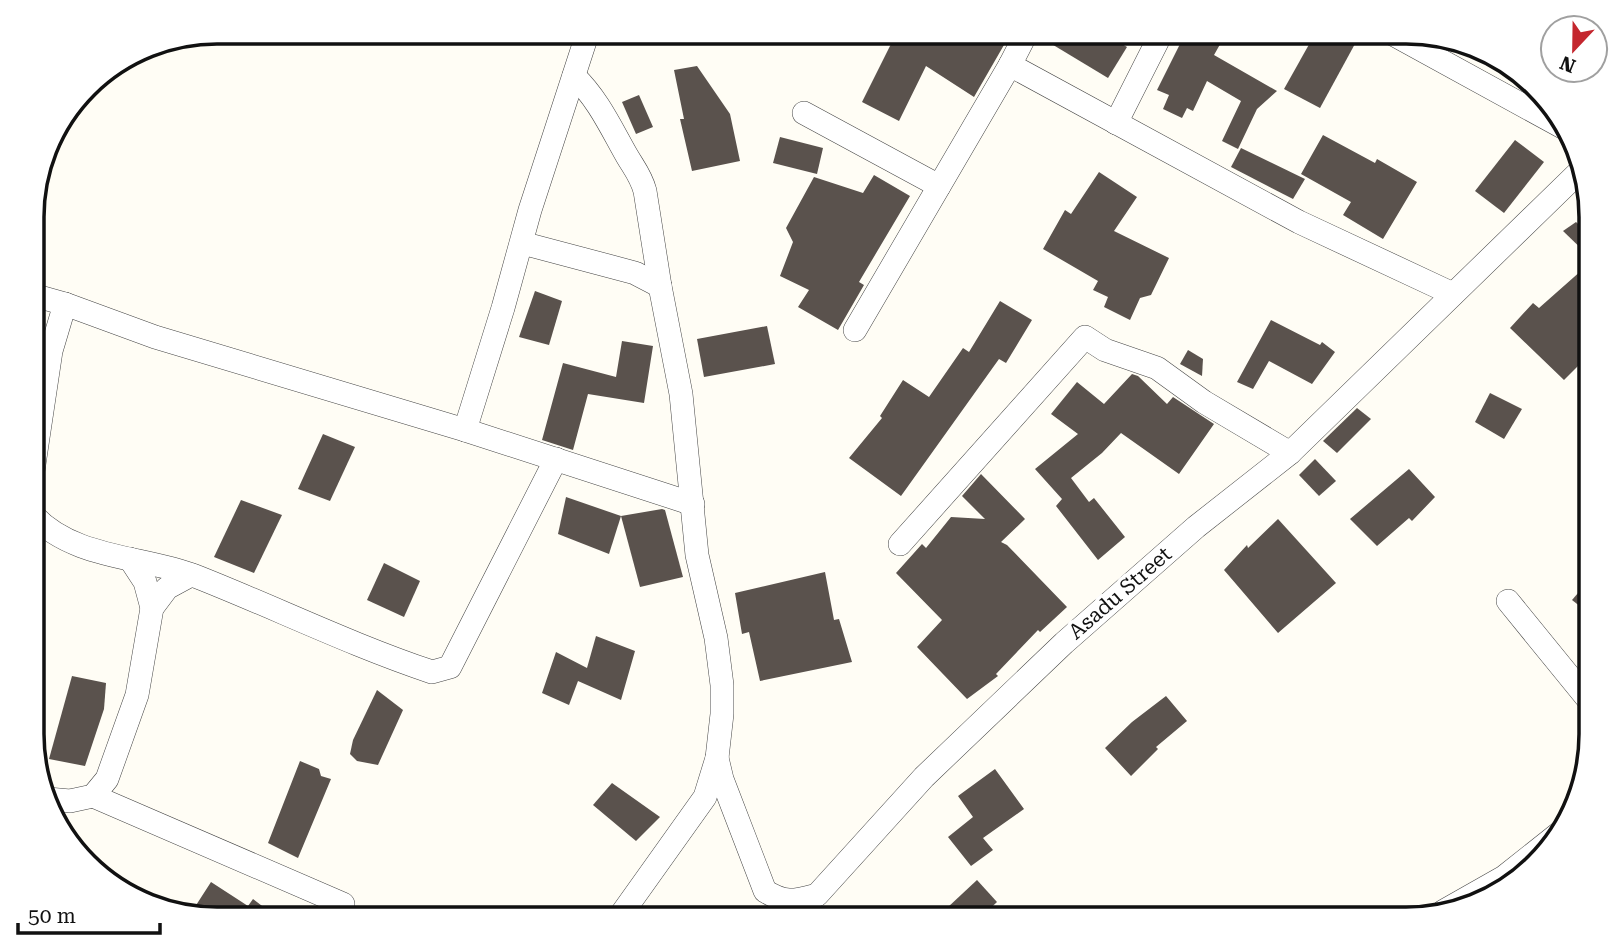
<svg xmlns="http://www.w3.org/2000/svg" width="1623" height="951" viewBox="0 0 1623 951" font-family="'Roboto Serif',serif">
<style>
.building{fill:#5a524d}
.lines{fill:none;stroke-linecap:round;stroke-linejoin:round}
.minor-casing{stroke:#444;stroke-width:24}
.minor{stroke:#fff;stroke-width:23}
.labels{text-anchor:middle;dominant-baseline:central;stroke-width:7;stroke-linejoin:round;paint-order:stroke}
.street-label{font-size:21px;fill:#111;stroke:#fff}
.rim{fill:none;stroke:#111;stroke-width:3.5}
</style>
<rect width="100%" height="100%" fill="#fffdf5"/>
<!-- building -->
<g class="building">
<path d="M897 32H997L1008 38 974 97 926 66 899 121 862 102Z"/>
<path d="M1041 32H1102L1127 47 1108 78 1040 37Z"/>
<path d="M1186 32H1227L1214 55 1277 91 1257 109 1238 149 1222 141 1241 101 1207 81 1193 111 1187 108 1182 118 1163 109 1169 95 1157 90Z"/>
<path d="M1316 32H1336L1356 42 1320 108 1284 89Z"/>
<path d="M697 66 730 114 740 161 692 171 680 119H684L674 70Z"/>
<path d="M639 95 653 127 636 134 622 102Z"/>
<path d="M1323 135 1375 163 1377 159 1417 182 1383 239 1343 215 1351 202 1301 174Z"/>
<path d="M780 137 823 148 817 174 773 163Z"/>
<path d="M1515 140 1544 162 1504 213 1475 191Z"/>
<path d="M1241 148 1305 179 1293 199 1231 167Z"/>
<path d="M1099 172 1137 197 1114 231 1169 258 1151 295 1140 298 1130 320 1104 307 1108 297 1093 290 1098 281 1043 249 1065 210 1071 214Z"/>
<path d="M874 175 910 196 859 282 864 285 838 330 798 307 809 290 780 276 793 242 786 228 814 177 863 193Z"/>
<path d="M1576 222 1591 236V258L1563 231Z"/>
<path d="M1591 262V353L1564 380 1510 328 1533 303 1539 308Z"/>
<path d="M535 291 562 301 549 345 519 337Z"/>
<path d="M1000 301 1032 320 1006 363 999 359 901 496 849 458 882 418 880 416 903 380 929 397 963 348 969 352Z"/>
<path d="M1271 320 1320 345 1322 342 1335 352 1312 384 1269 361 1253 389 1237 382Z"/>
<path d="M767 326 775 364 704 377 697 339Z"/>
<path d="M622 341 653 346 644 403 588 394 573 450 542 440 563 363 616 377Z"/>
<path d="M1188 350 1203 359 1202 376 1180 364Z"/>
<path d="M1132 374 1138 376 1167 404 1173 397 1214 424 1179 474 1121 433 1102 453 1071 478 1089 502 1094 498 1125 537 1098 560 1056 506 1062 499 1035 469 1078 434 1051 414 1077 382 1104 404Z"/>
<path d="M1490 393 1522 409 1504 439 1475 422Z"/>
<path d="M1357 408 1371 419 1337 453 1323 441Z"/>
<path d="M323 434 355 447 330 501 298 489Z"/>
<path d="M1315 459 1336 481 1319 496 1299 475Z"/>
<path d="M1409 469 1435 497 1412 521 1409 518 1377 546 1350 519Z"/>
<path d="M981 474 1025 519 1001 542 1007 545 1067 607 1040 632 1038 630 996 674 998 676 967 699 917 647 942 620 896 573 922 544 926 548 951 517 985 519 962 496Z"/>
<path d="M566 497 621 516 609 554 558 534Z"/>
<path d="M241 500 282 515 254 573 214 557Z"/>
<path d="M662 509 665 510 683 577 640 587 621 516Z"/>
<path d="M1278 519 1336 583 1278 633 1224 570 1247 545 1248 548Z"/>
<path d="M384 563 420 581 404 617 367 600Z"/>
<path d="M825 572 834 620 839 619 852 662 760 681 749 632 742 634 735 593Z"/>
<path d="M1591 578V615L1572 600Z"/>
<path d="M596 636 635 651 621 700 578 681 569 705 542 693 556 652 587 668Z"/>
<path d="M72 676 106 683 104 709 85 766 49 759Z"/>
<path d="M377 690 403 710 378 765 357 761 350 754 353 740Z"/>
<path d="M1166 696 1187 721 1156 747 1158 749 1131 776 1105 748 1132 722Z"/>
<path d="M300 761 319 769 321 776 331 779 298 858 268 843Z"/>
<path d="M995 769 1024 809 983 838 993 850 971 866 948 837 973 817 958 796Z"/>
<path d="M612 783 660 817 636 841 593 805Z"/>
<path d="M977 880 997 902 979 919H958L947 908Z"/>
<path d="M211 882 248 906 253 899 279 919H216L191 913Z"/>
</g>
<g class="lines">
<defs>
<g id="minor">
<path d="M1389 32 1566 129"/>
<path d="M1010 65 1299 222 1453 294"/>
<path d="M574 76C598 99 611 128 627 156 634 168 641 176 645 191L660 286 681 394 697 555 716 638 722 685V714L717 758 705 797 618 919"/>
<path d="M804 113 939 186"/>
<path d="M1116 123 1162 32"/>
<path d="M522 243 635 273 660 286"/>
<path d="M33 295 65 304"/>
<path d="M855 330 1010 65 1027 32"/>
<path d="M465 430 503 308 530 210 588 32"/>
<path d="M33 471 51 351 65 304 155 337 465 430 693 504"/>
<path d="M33 515C73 559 143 556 195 576 274 607 351 645 432 672L450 667 556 459"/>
<path d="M900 544 1085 337 1105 350 1157 368 1204 402 1290 453"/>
<path d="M130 559 145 582 152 608"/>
<path d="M1508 601 1591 703"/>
<path d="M717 758 722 779 765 891C786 904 794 901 817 895L924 777 1064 643 1196 527 1290 453 1580 171"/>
<path d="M93 796 343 904"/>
<path d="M48 799 70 801 93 796 107 779 137 695 152 608 167 588 191 575"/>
<path d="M1444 911 1504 877 1567 827"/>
</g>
</defs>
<!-- minor casing -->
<use href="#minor" class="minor-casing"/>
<!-- minor -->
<use href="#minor" class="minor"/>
</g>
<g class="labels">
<!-- street labels -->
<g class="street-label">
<text transform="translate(1120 593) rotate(-41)">Asadu Street</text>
</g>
</g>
<!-- crop -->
<path d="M0 0H1623V951H0ZM217 44H1406A173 173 0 0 1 1579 217V734A173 173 0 0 1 1406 907H217A173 173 0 0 1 44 734V217A173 173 0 0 1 217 44Z" fill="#fff" fill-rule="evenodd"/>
<path class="rim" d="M217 44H1406A173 173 0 0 1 1579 217V734A173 173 0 0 1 1406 907H217A173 173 0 0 1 44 734V217A173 173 0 0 1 217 44Z"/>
<!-- north arrow -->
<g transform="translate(1574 49) rotate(202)"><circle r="33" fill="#ffffff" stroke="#a0a0a0" stroke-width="2"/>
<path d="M0-5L12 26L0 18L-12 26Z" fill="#c4262e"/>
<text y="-10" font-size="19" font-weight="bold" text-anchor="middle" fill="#111111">N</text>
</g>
<!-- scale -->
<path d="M18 923v10h142v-10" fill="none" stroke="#111111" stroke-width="3.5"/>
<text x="28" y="923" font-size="21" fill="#111111" stroke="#ffffff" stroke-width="5" paint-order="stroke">50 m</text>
</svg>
